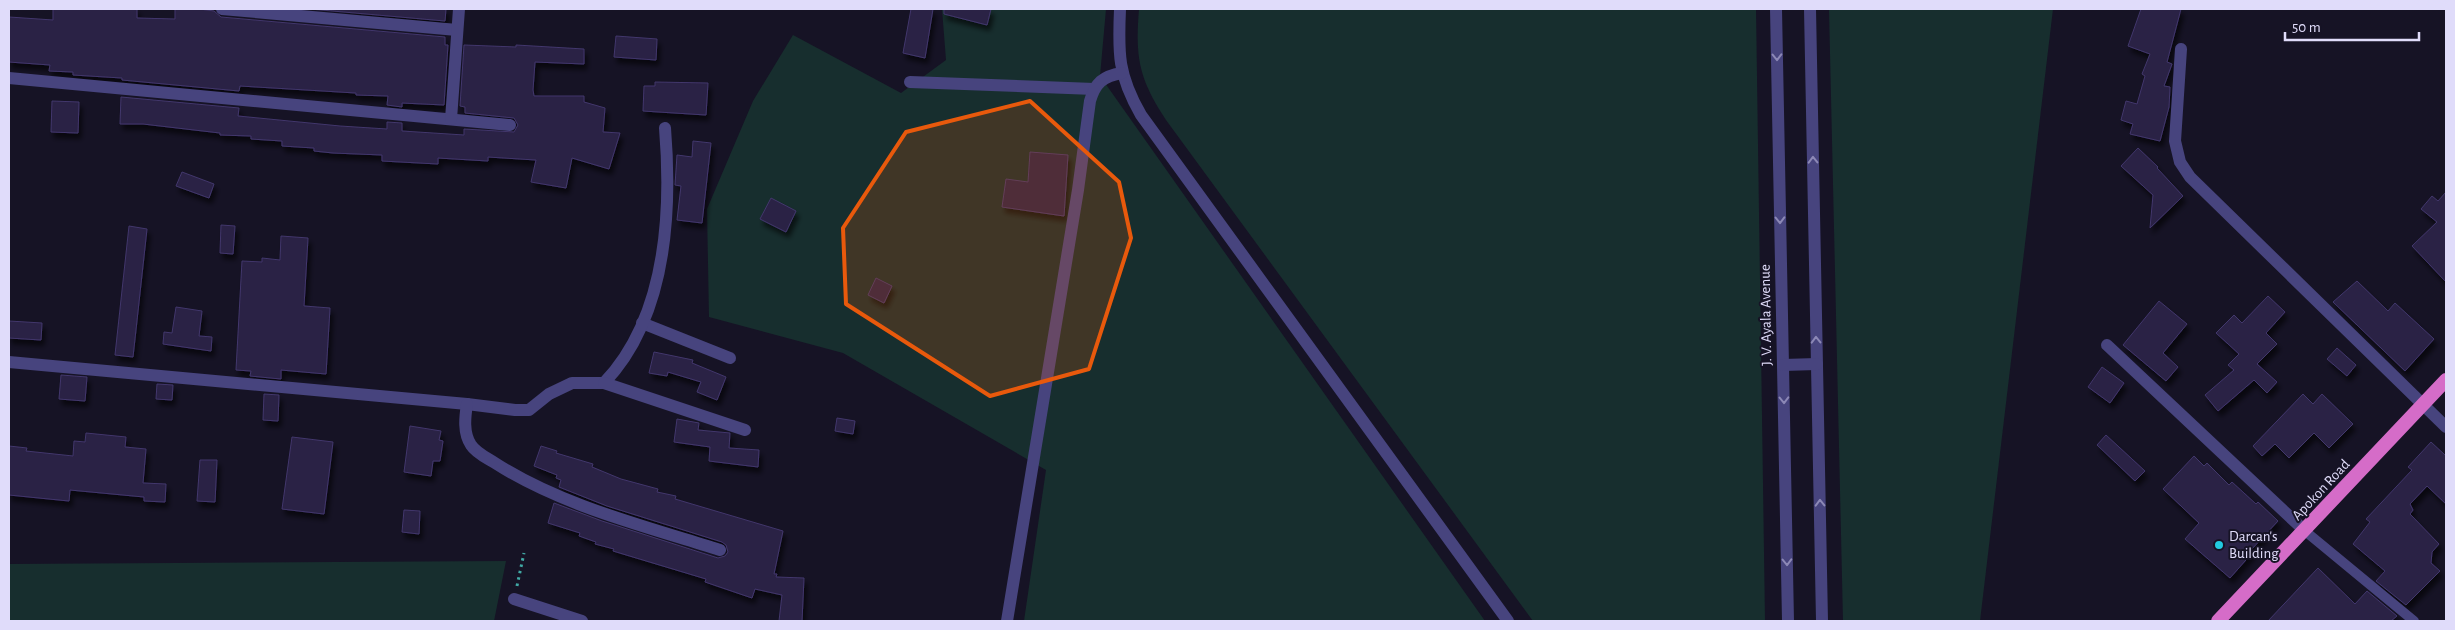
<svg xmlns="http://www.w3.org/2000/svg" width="2455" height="630" viewBox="0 0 2455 630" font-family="'Alegreya Sans',sans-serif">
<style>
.green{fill:#172e2e}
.building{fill:#292144;stroke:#42376c;filter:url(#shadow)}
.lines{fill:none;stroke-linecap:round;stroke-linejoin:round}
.path{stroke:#41a9a5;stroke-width:3;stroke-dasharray:2.5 4;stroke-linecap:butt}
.service{stroke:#47447e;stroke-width:10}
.minor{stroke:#47447e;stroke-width:12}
.trunk{stroke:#d56cc8;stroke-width:14}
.oneway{stroke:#8c88b6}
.marked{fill:#e8590c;fill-opacity:0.2;stroke:#e8590c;stroke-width:4;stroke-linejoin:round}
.poi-dot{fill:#22cae0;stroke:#161325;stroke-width:2}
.labels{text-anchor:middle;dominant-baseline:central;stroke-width:4;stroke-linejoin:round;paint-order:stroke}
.street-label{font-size:15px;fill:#e0dcfa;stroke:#161325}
.poi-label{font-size:15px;fill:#e0dcfa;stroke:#161325;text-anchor:start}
</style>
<defs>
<filter id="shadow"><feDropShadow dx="3" dy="5.5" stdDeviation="2.5" flood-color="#0009"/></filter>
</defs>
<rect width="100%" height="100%" fill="#161325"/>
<!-- green -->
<g class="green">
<path d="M942 9H1106L1100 76 1485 621H1024L1046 470 843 353 709 317 707 209 753 101 793 35 901 93 946 60Z"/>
<path d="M1139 9H1756L1765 621H1533L1166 120C1139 79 1135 58 1139 9Z"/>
<path d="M1829 9H2053L1980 621H1843Z"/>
<path d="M506 561 494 621H9V564Z"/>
</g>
<!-- building -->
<g class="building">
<path d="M53 9H137V18L175 19V9H199L214 11 221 17 445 37V45H448L444 105 402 103V107L387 105 388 96 356 95V93L240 86 239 91 122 80V78L73 75V72L49 71 50 65 9 62V17L53 20Z"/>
<path d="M310 9H446L445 21Z"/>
<path d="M911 9H933L925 58 903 53Z"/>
<path d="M944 9H991L987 25 944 14Z"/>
<path d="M2141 9H2181L2167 62 2172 64 2164 86 2170 87 2169 107 2160 141 2130 134 2133 124 2121 120 2126 101 2137 104 2145 76 2142 74 2150 54 2128 46Z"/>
<path d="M616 36 657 39 656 60 614 57Z"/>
<path d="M464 45 516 47V45L584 49V64L535 62 533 90 534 96H584V102L605 108 603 132 620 133 609 169 572 158 566 188 531 182 536 160 488 157V161L438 158V164L382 161V155L333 153 314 151V148L282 146V141L251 139V136L220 135V133L143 124H120L121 97 239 108 238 116 340 126 387 129V122L402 123V131L464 135V129L514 132 518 125 514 118 465 113V107L460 106Z"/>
<path d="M655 82 708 83 706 115 643 111 644 86H655Z"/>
<path d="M52 101 79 102 78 133 51 132Z"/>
<path d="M693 141 711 143 702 223 677 220 681 186 675 185 677 155 692 157Z"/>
<path d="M2138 148 2158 167 2157 168 2183 196 2150 228 2153 195 2121 166Z"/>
<path d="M1030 152 1068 155 1064 216 1002 207 1006 179 1028 182Z"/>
<path d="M182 172 214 184 209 198 176 186Z"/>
<path d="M2446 192V282L2412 246 2437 222 2421 209 2432 196 2438 201Z"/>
<path d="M771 198 796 211 786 232 760 219Z"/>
<path d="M221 225 235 226 233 254 220 253Z"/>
<path d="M129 226 147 229 133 357 115 355Z"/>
<path d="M281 236 308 238 304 306 330 308 326 374 281 370V379L250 376 251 371 236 370 242 261 262 262V258L280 260Z"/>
<path d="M876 278 892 286 884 303 868 295Z"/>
<path d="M2357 281 2388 311 2395 303 2434 339 2405 371 2333 302Z"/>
<path d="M2268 296 2285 312 2266 333 2277 344 2257 364 2277 382 2267 393 2254 380 2218 411 2205 395 2234 370 2228 365 2239 354 2216 333 2234 315 2242 323Z"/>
<path d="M2159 301 2187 324 2163 353 2178 367 2166 381 2123 345Z"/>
<path d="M176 307 202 311 199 336 212 337 211 351 163 344 164 332 172 333Z"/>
<path d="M9 321 42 323 41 340 9 338Z"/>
<path d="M2337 348 2356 365 2347 376 2327 359Z"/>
<path d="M654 352 693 360 692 363 726 377 717 400 697 392 701 382 668 372 667 376 649 373Z"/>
<path d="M2102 367 2124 383 2110 403 2088 387Z"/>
<path d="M61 375 87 377 85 401 59 399Z"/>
<path d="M157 384 173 385 172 400 156 399Z"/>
<path d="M264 394 279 395 278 421 263 420Z"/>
<path d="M2303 394 2313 404 2322 394 2353 424 2329 448 2314 433 2289 458 2275 444 2262 456 2253 446Z"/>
<path d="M837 418 855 421 853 434 835 431Z"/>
<path d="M677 419 699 423 698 430 730 433 729 448 759 450 758 467 709 461 710 447 674 442Z"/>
<path d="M410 426 441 431 439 440 443 441 440 461H433L431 476 404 472Z"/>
<path d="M86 433 126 437 125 447 146 449 143 483 166 484 165 502 144 501V497L70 490 69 501 9 495V446L27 448 26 451 73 456 74 441 85 442Z"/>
<path d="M2106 435 2145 471 2135 481 2097 445Z"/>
<path d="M292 437 333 442 324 514 282 509Z"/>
<path d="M2431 442 2446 456V504L2427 486 2410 504 2413 510 2410 514 2439 544 2432 552 2431 563 2440 571 2406 605 2376 581 2385 571 2353 544 2370 522 2366 519 2412 470 2408 467Z"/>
<path d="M541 446 557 451 556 453 593 464 592 467 621 479 658 489 657 492 676 496 675 499 783 531 774 574H777L776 577 804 578 802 621H779L782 595 755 589 752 598 705 582 706 579 613 551 614 549 595 544 596 542 579 536 580 533 548 523 554 503 602 521 718 558 725 556 728 552 726 545 722 542 607 506 559 487 561 480 556 478 557 475 534 466Z"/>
<path d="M2194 456 2204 466 2207 463 2229 485 2232 482 2256 504 2258 502 2278 521 2251 550 2253 552 2230 578 2185 539 2199 523 2163 489Z"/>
<path d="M200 460H217L215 502 197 501Z"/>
<path d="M404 510 420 511 419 534 402 532Z"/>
<path d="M2318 568 2355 604 2367 591 2397 616 2391 621H2268Z"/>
</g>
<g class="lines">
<!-- path -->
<path class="path" d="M517 586 524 553"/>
<!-- service -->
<path class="service" d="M2305 531 2414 621"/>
<!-- minor -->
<g class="minor">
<path d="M222 9 457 30"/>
<path d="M1120 9C1118 54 1118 75 1141 115L1508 621"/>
<path d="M1776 9 1788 621"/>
<path d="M1810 9 1822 621"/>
<path d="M2181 49 2175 141 2180 162 2190 177 2446 427"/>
<path d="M9 78 510 125"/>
<path d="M910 82 1094 89"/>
<path d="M451 119 459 9"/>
<path d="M642 323 730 358"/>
<path d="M2107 345 2305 531"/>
<path d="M9 362 467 404 515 410H529L549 394 572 383H604C667 317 672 213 665 128"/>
<path d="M1783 365 1817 364"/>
<path d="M604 383 745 430"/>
<path d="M467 404C465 417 463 433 471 445 476 453 487 458 495 463 562 506 645 526 720 550"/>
<path d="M514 599 582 621"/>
<path d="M1007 621 1078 190 1090 101C1095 83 1103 76 1122 73"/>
</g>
<!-- trunk -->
<path class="trunk" d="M2218 621 2446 380"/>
</g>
<!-- one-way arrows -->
<defs><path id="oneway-chevron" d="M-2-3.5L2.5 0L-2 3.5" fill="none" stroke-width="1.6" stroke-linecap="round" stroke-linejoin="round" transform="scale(1.25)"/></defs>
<g class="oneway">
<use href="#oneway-chevron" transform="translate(1777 57) rotate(89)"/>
<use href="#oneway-chevron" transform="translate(1813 160) rotate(-91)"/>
<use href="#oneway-chevron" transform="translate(1780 220) rotate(89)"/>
<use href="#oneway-chevron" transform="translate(1816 340) rotate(-91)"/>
<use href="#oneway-chevron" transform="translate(1784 400) rotate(89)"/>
<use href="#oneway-chevron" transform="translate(1820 503) rotate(-91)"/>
<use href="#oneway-chevron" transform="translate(1787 562) rotate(89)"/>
</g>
<!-- marked area -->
<path class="marked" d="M1030 101 1119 182 1131 238 1089 369 990 396 846 304 843 228 906 132Z"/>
<!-- markers -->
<circle class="poi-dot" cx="2219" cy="545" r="5"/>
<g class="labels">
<!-- street labels -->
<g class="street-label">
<text transform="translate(1766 315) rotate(-91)">J. V. Ayala Avenue</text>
<text transform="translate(2321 490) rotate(-47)">Apokon Road</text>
</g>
<!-- poi labels -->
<g class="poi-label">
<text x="2229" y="536">Darcan's<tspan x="2229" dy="17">Building</tspan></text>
</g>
</g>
<!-- border -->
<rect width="2455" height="630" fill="none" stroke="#e0dcfa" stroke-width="20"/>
<!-- scale -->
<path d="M2285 32v8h134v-8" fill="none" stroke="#e0dcfa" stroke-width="2.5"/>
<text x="2292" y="32" font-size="15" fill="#e0dcfa" stroke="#161325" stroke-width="4" paint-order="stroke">50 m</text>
</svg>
